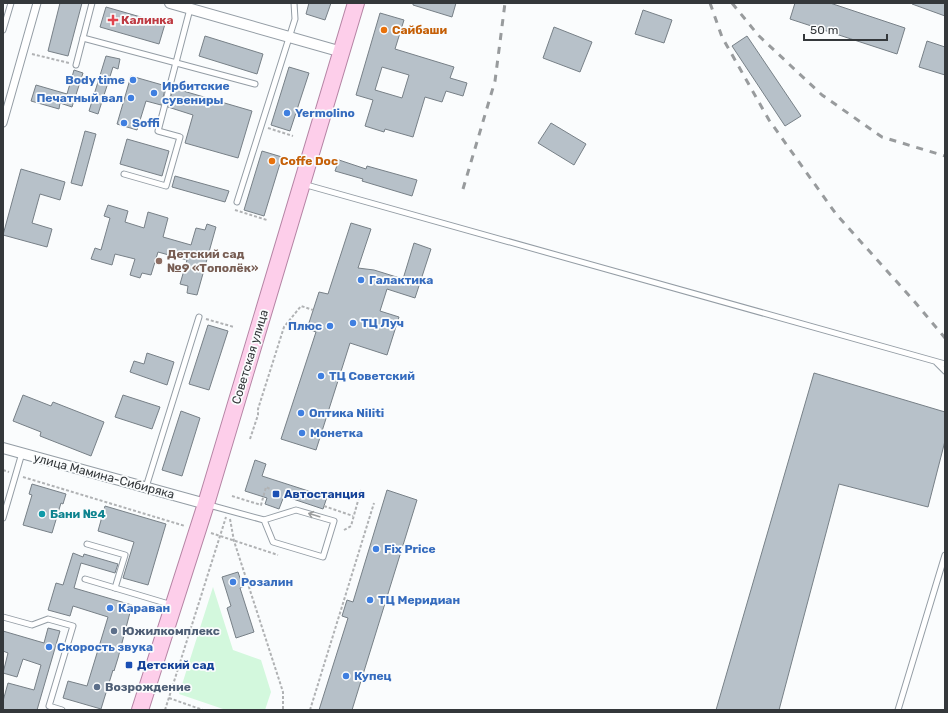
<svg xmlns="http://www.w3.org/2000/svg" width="948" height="713" viewBox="0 0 948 713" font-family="Rubik,sans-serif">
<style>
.green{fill:#d3f8dd}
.building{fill:#b7c1c9;stroke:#778087;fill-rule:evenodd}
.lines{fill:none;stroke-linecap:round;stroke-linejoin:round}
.service-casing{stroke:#949da5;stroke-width:7}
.pedestrian-casing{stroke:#949da5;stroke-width:9}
.minor-casing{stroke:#949da5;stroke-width:12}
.primary-casing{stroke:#b584a4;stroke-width:18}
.path{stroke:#b0b2b4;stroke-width:2;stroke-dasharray:3 2;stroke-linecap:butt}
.service{stroke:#fff;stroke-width:5}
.pedestrian{stroke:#fff;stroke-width:7}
.minor{stroke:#fff;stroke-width:10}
.primary{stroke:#fdceea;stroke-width:16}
.rail{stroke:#989b9d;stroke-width:3;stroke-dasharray:7 7;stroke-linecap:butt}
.oneway{stroke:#9a9c9d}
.health-dot{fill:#e0444e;stroke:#fafcfd;stroke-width:1.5}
.food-dot{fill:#e8710a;stroke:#fafcfd;stroke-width:1.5}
.shop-dot{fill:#3f7fe0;stroke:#fafcfd;stroke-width:1.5}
.education-dot{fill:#8d6e63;stroke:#fafcfd;stroke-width:1.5}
.transit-dot{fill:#1a4fb4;stroke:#fafcfd;stroke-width:1.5}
.culture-dot{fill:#0f9aa8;stroke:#fafcfd;stroke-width:1.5}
.service-dot{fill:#5c6f8a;stroke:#fafcfd;stroke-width:1.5}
.labels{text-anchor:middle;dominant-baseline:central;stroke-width:3.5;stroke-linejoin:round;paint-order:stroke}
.health-label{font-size:12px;font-weight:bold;fill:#be3a42;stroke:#fafcfd;text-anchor:start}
.food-label{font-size:12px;font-weight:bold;fill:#c56008;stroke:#fafcfd;text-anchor:start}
.shop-label{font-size:12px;font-weight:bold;fill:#366cbe;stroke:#fafcfd;text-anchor:start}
.education-label{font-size:12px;font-weight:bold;fill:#785e54;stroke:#fafcfd;text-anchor:start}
.street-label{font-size:12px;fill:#34383b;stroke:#fafcfd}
.transit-label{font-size:12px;font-weight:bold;fill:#164399;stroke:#fafcfd;text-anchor:start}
.culture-label{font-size:12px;font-weight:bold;fill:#0d838f;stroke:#fafcfd;text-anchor:start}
.service-label{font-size:12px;font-weight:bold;fill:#4e5e75;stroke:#fafcfd;text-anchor:start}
</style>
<rect width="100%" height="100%" fill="#fafcfd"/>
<!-- green -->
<path class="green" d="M213 587 233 650 261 660 271 692 265 710H226L179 694Z"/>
<!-- building -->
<g class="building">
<path d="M60 3H82L68 56 48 51Z"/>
<path d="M309 3H331L325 20 306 14Z"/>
<path d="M413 3H456L452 17 413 5Z"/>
<path d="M795 3H830L905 28 897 54 790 19Z"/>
<path d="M912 3H945V16L912 4Z"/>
<path d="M106 7 165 24 159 44 100 27Z"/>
<path d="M643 10 672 20 664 43 635 34Z"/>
<path d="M380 13 404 20 395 49 454 67 450 78 467 83 463 96 446 91 442 102 425 97 413 137 385 129 384 132 365 126 373 100 356 95ZM382 67 409 75 402 98 375 90Z"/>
<path d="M554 27 592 42 580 72 543 58Z"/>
<path d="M205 36 263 54 257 74 199 56Z"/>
<path d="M747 36 801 116 785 126 732 46Z"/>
<path d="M927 41 945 47V75L919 67Z"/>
<path d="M106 56 120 59 118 69 113 67 98 114 89 111Z"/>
<path d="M289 67 309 73 290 131 271 125Z"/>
<path d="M74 70 83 73 72 107 60 103 59 109 31 101 36 85 67 94Z"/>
<path d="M131 76 166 86 161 105 146 101 137 130 117 124Z"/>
<path d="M173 88 252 111 238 158 185 143 193 115 168 107Z"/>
<path d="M551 123 586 144 574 165 538 143Z"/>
<path d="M85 131 96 134 82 186 71 183Z"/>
<path d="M127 139 169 151 162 176 120 164Z"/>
<path d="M262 151 282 157 264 216 244 210Z"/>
<path d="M339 160 366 169 367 166 417 180 412 196 362 181 363 179 335 171Z"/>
<path d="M21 169 65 182 60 200 40 194 32 223 52 229 47 247 3 235Z"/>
<path d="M175 176 229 191 225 202 172 187Z"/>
<path d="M108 205 128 211 125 222 144 228 148 212 168 218 163 237 191 245 196 228 205 230 207 224 216 227 197 295 187 293 188 286 180 284 187 260 158 252 151 275 142 273 140 278 130 275 135 259 115 254 112 265 91 259 95 248 101 250 110 218 104 216Z"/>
<path d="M351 223 371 229 358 268 374 270 403 279 414 243 431 249 415 298 387 289 380 311 399 317 387 355 350 343 316 450 281 439 316 332 307 329 319 292 328 294Z"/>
<path d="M208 325 228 331 209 390 189 384Z"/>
<path d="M147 353 174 362 167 385 130 372 134 361 144 364Z"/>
<path d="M814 373 945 412V441L928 507 839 484 779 710H716Z"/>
<path d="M23 395 51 406 53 402 104 422 91 456 40 436 41 432 13 421Z"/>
<path d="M123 395 160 407 152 429 115 417Z"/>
<path d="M181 411 200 418 182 476 162 470Z"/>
<path d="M255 460 266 464 262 476 327 497 323 509 284 496 279 509 265 504 267 498 245 491Z"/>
<path d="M32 484 66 494 63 504 61 503 52 533 23 525 32 495 29 494Z"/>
<path d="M387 490 417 500 352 710H319L348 618 342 616 347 600 353 602Z"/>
<path d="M105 506 166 524 148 585 123 578 134 542 98 531Z"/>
<path d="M73 553 83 557 84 554 118 564 115 573 81 563 74 588 132 605 118 658 114 671 113 670 101 709 63 698 68 681 87 686 108 617 73 606 70 616 48 610 56 583 63 585Z"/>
<path d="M238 572 243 587 240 588 254 632 236 638 227 608 231 606 222 577Z"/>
<path d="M48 628 60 631 37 710H3V701L8 683 34 690 41 665 23 659 17 677 3 673 8 653 3 651V631L44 643Z"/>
</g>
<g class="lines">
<defs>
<g id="service">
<path d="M3 30 11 3"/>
<path d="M83 38 255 84"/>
<path d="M76 65 92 3"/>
<path d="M124 174 166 186 180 137 158 131 190 9"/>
<path d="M303 184 945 364"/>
<path d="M237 202 295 19 294 3"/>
<path d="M937 363 945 371"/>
<path d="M146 487 199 317"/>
<path d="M209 505 264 520 296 510 334 521 323 557 273 542 264 520"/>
<path d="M3 518 22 453"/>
<path d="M87 544 125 555 115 588"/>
<path d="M85 579 172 605"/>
<path d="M3 617 32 625 48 619 73 626 49 706 62 710"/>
<path d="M898 710 945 555"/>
</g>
<path id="pedestrian" d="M3 123 37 3"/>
<g id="minor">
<path d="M170 3 342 52"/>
<path d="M3 448 206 504"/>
</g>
<path id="primary" d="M140 710 206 504 356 3"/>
</defs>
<!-- service casing -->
<use href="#service" class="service-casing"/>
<!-- pedestrian casing -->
<use href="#pedestrian" class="pedestrian-casing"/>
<!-- minor casing -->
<use href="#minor" class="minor-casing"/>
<!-- primary casing -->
<use href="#primary" class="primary-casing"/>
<!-- path -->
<g class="path">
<path d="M32 54 69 63"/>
<path d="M268 128 293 136"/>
<path d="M235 210 267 220"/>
<path d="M206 319 234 327"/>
<path d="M250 439 258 415V409L284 327 301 306 313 310"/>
<path d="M3 470 9 472"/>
<path d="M23 477 185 526"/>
<path d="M232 496 261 505 266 487 270 489"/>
<path d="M324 506 353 516"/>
<path d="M230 519 234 541 283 692V710"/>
<path d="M344 530 351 526 361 490"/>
<path d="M211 533 278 555"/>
<path d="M169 698 203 710"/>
<path d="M165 710 226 517"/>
<path d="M310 710 374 503"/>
</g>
<!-- service -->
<use href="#service" class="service"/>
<!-- pedestrian -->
<use href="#pedestrian" class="pedestrian"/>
<!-- minor -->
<use href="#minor" class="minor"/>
<!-- primary -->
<use href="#primary" class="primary"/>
<!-- rail -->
<g class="rail">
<path d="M710 3 722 37 769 120 836 214 914 301 945 338"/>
<path d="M732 3 758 35 822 95 882 137 945 156"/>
<path d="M463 189 495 81 505 3"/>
</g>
</g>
<!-- one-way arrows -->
<defs><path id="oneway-shaft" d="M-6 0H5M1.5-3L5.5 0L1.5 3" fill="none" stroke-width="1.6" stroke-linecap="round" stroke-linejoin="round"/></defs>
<use class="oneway" href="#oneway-shaft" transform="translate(314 515) rotate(-163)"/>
<!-- markers -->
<path class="health-dot" d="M111 14h4v4h4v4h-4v4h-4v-4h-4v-4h4z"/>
<g class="food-dot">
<circle cx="384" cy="30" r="4"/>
<circle cx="272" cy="161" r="4"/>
</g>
<g class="shop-dot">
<circle cx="133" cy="80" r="4"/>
<circle cx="154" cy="93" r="4"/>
<circle cx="131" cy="98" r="4"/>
<circle cx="287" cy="113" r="4"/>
<circle cx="124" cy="123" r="4"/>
<circle cx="361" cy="280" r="4"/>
<circle cx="353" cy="323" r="4"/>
<circle cx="330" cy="326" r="4"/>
<circle cx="321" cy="376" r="4"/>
<circle cx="301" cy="413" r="4"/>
<circle cx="302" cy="433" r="4"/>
<circle cx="376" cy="549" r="4"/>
<circle cx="233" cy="582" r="4"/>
<circle cx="370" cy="600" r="4"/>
<circle cx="110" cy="608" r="4"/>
<circle cx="49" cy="647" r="4"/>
<circle cx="346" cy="676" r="4"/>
</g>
<circle class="education-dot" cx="159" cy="261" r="4"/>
<g class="transit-dot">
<rect x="272" y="490" width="8" height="8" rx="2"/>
<rect x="125" y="661" width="8" height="8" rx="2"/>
</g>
<circle class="culture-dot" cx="42" cy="514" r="4"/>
<g class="service-dot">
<circle cx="114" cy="631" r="4"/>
<circle cx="97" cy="687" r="4"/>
</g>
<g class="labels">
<!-- health labels -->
<g class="health-label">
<text x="121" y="20">Калинка</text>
</g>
<!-- food labels -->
<g class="food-label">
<text x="392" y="30">Сайбаши</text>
<text x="280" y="161">Coffe Doc</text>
</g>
<!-- shop labels -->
<g class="shop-label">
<text x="125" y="80" text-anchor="end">Body time</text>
<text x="162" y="86">Ирбитские<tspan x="162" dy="14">сувениры</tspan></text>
<text x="123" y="98" text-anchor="end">Печатный вал</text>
<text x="295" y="113">Yermolino</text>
<text x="132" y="123">Soffi</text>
<text x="369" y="280">Галактика</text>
<text x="361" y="323">ТЦ Луч</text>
<text x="322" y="326" text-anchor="end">Плюс</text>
<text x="329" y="376">ТЦ Советский</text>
<text x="309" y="413">Оптика Niliti</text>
<text x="310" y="433">Монетка</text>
<text x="384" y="549">Fix Price</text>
<text x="241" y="582">Розалин</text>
<text x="378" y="600">ТЦ Меридиан</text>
<text x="118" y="608">Караван</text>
<text x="57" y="647">Скорость звука</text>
<text x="354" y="676">Купец</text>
</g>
<!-- education labels -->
<g class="education-label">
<text x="167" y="254">Детский сад<tspan x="167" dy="14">№9 «Тополёк»</tspan></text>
</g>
<!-- street labels -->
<g class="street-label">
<text transform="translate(250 357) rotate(-73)">Советская улица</text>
<text transform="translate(104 476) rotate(15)">улица Мамина-Сибиряка</text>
</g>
<!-- transit labels -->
<g class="transit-label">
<text x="284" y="494">Автостанция</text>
<text x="137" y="665">Детский сад</text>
</g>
<!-- culture labels -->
<g class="culture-label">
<text x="50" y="514">Бани №4</text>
</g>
<!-- service labels -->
<g class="service-label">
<text x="122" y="631">Южилкомплекс</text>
<text x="105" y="687">Возрождение</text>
</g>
</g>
<!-- border -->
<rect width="948" height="713" fill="none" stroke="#34383b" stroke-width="8"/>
<!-- scale -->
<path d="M804 34v6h83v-6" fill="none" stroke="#34383b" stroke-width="2"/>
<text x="810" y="34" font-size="12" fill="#34383b" stroke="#fafcfd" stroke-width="3" paint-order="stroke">50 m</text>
</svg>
